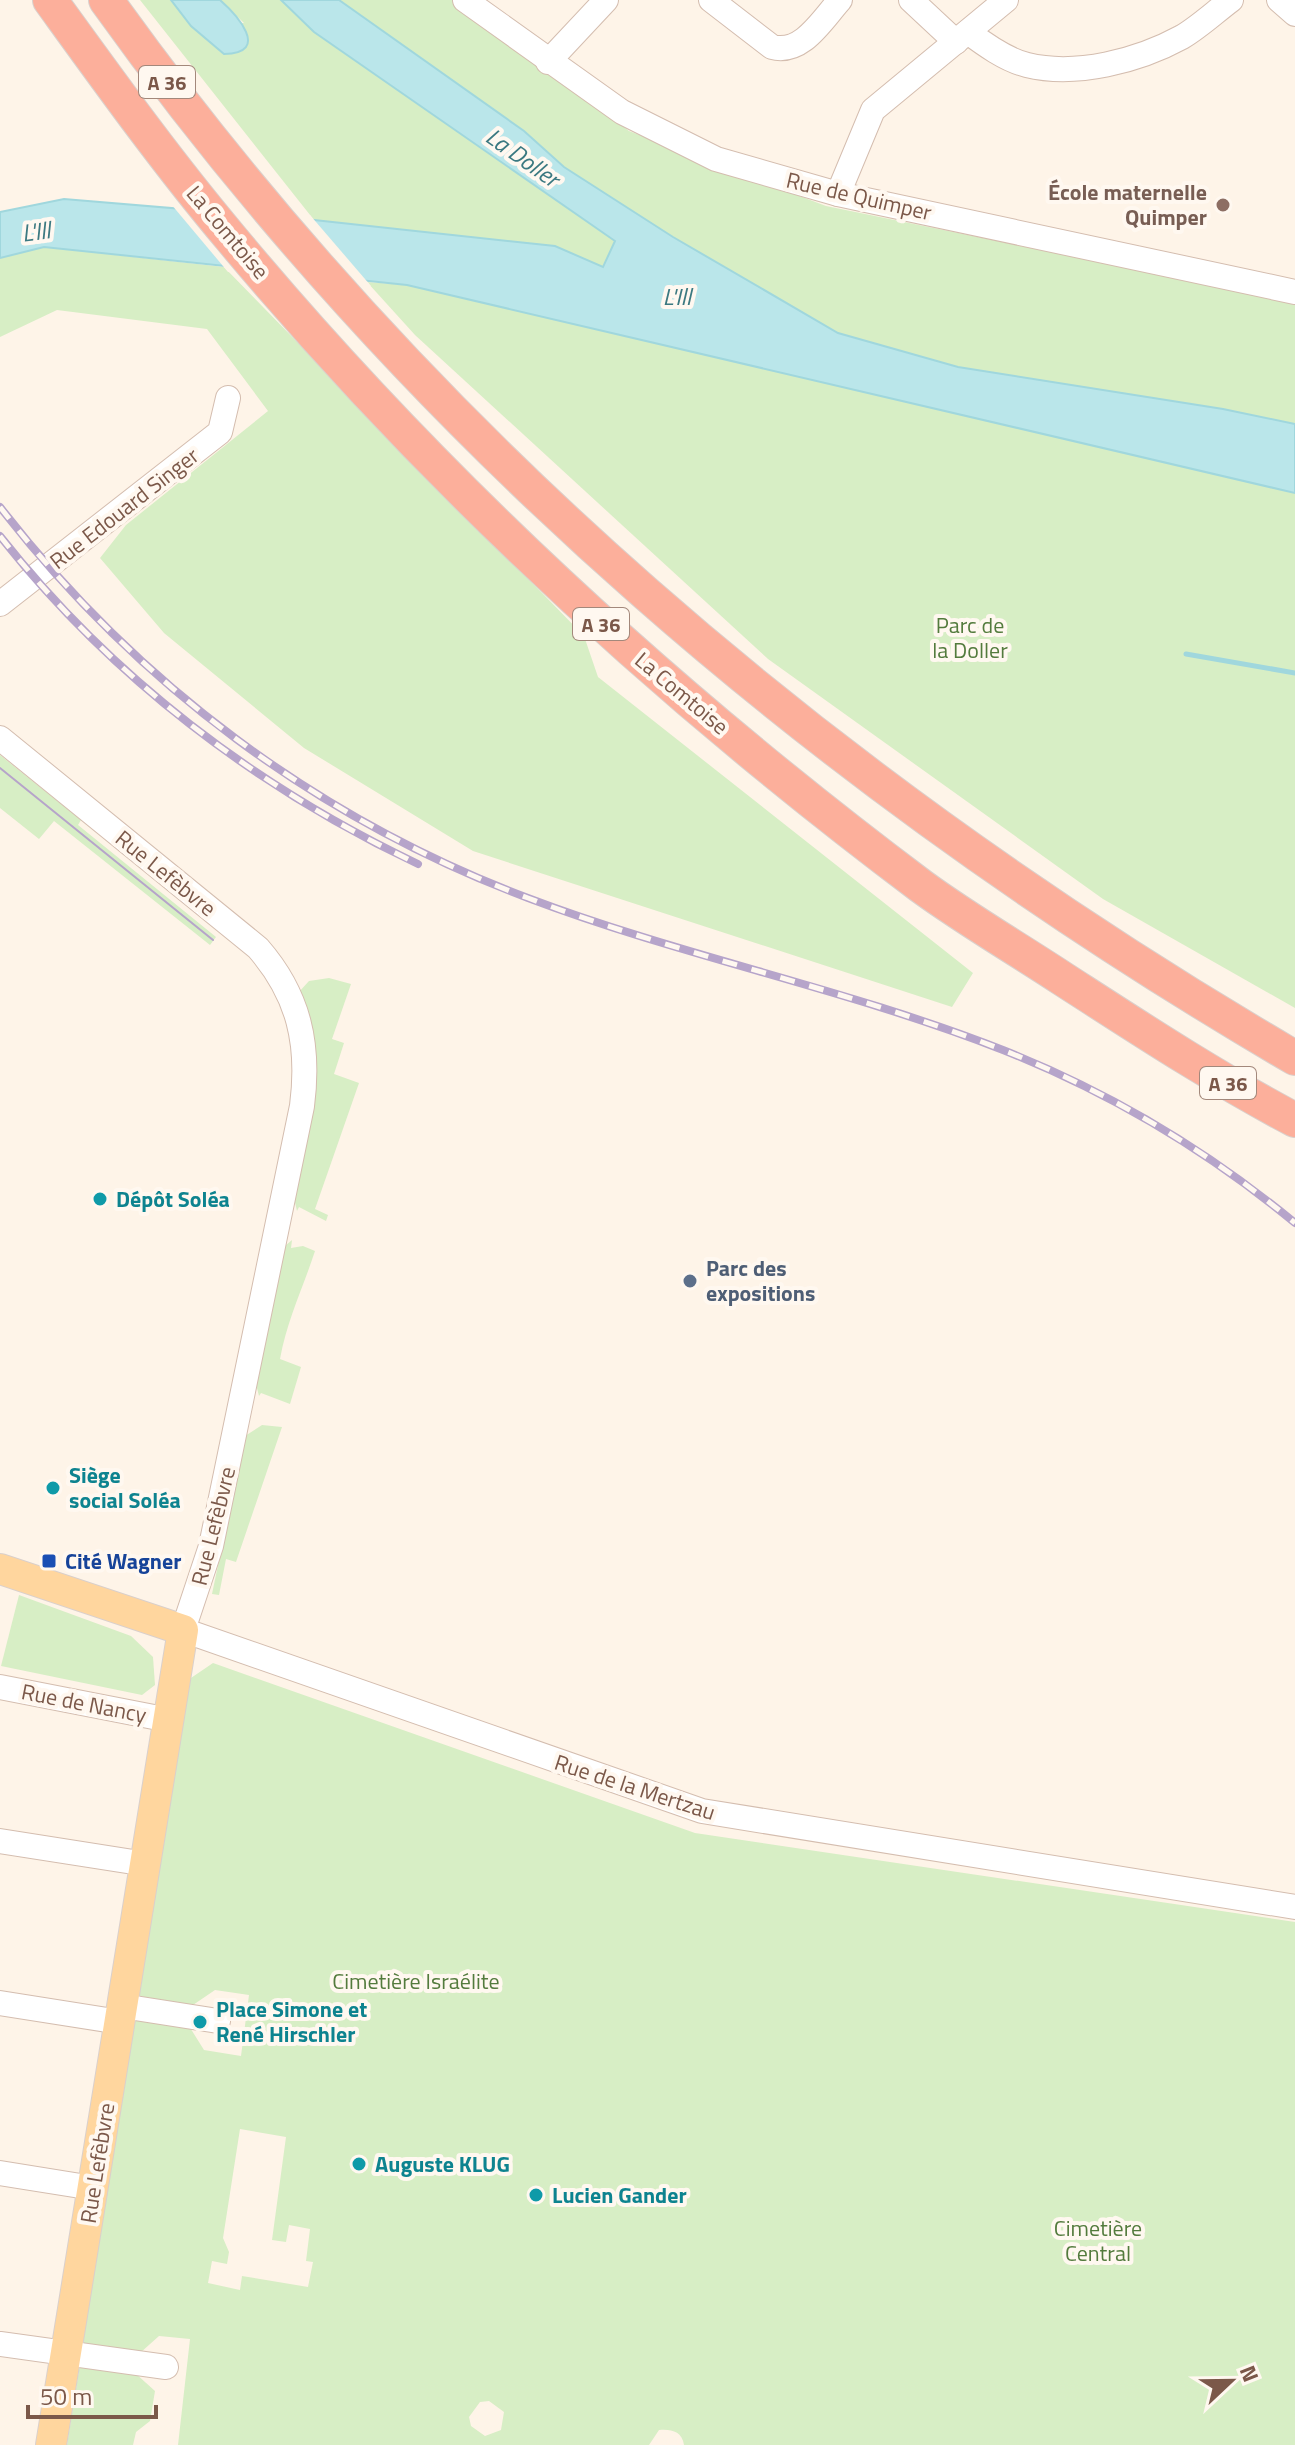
<svg xmlns="http://www.w3.org/2000/svg" width="1295" height="2445" viewBox="0 0 1295 2445" font-family="'Titillium Web',sans-serif">
<style>
.green{fill:#d7eec5;fill-rule:evenodd}
.water{fill:#bae6ea;stroke:#a0d7dd;stroke-width:2}
.pier{fill:#fef4e8}
.lines{fill:none;stroke-linecap:round;stroke-linejoin:round}
.stream{stroke:#a0d7dd;stroke-width:5}
.minor-casing{stroke:#d4bdaf;stroke-width:26}
.major-casing{stroke:#dad0cc;stroke-width:32}
.highway-casing{stroke:#dad0cc;stroke-width:36}
.minor{stroke:#fff;stroke-width:24}
.major{stroke:#ffd69e;stroke-width:30}
.highway{stroke:#fcaf9b;stroke-width:34}
.tram{stroke:#b6a4ca;stroke-width:2}
.rail-casing{stroke:#b6a4ca;stroke-width:8}
.rail{stroke:#fff8f0;stroke-width:5;stroke-dasharray:15;stroke-linecap:butt}
.education-dot{fill:#8d6e63;stroke:#fff8f0;stroke-width:3}
.culture-dot{fill:#0f9aa8;stroke:#fff8f0;stroke-width:3}
.service-dot{fill:#5c6f8a;stroke:#fff8f0;stroke-width:3}
.transit-dot{fill:#1a4fb4;stroke:#fff8f0;stroke-width:3}
.labels{text-anchor:middle;dominant-baseline:central;stroke-width:8;stroke-linejoin:round;paint-order:stroke}
.shield{fill:#fff8f0;stroke:#a3887b;stroke-width:2}
.shield-label{font-size:20px;font-weight:bold;fill:#7b5849}
.education-label{font-size:22px;font-weight:bold;fill:#785e54;stroke:#fff8f0;text-anchor:end}
.street-label{font-size:22px;fill:#7b5849;stroke:#fff8f0}
.park-label{font-size:22px;fill:#537b3d;stroke:#fff8f0}
.culture-label{font-size:22px;font-weight:bold;fill:#0d838f;stroke:#fff8f0;text-anchor:start}
.service-label{font-size:22px;font-weight:bold;fill:#4e5e75;stroke:#fff8f0;text-anchor:start}
.transit-label{font-size:22px;font-weight:bold;fill:#164399;stroke:#fff8f0;text-anchor:start}
.water-label{font-size:24px;font-style:italic;fill:#3b7981;stroke:#fff8f0}
</style>
<rect width="100%" height="100%" fill="#fef4e8"/>
<!-- green -->
<g class="green">
<path d="M140 0H171L191 26 244 23 220 0H281L314 32 616 241 602 267 555 246 314 220Z"/>
<path d="M339 0H459L629 131 826 206 1295 302V424L1223 409 958 367 838 333 673 237 564 167 524 131Z"/>
<path d="M44 247 224 267 584 636 598 677 973 973 952 1007 473 851 304 748 164 633 100 558 126 525 268 411 207 329 57 310 0 337V258Z"/>
<path d="M367 282 407 285 1295 493V1008L1103 899 768 659 415 335Z"/>
<path d="M0 755 81 820 78 825 216 937 210 945 54 821 39 839 0 808Z"/>
<path d="M329 978 351 984 332 1039 344 1043 334 1074 359 1083 315 1209 328 1215 326 1221 299 1207 297 1211 294 1198 299 992 309 981Z"/>
<path d="M292 1240 291 1248 303 1246 315 1251C303 1288 287 1320 280 1359L301 1367 290 1404 261 1393 259 1396 256 1384 285 1246Z"/>
<path d="M262 1425 282 1427 236 1562 226 1559 219 1595 212 1594 245 1436Z"/>
<path d="M19 1595 131 1636 153 1657 155 1685 142 1695 1 1666Z"/>
<path d="M213 1663 695 1833 1295 1922V2445H684C682 2431 671 2429 659 2430L649 2445H178L190 2339 159 2336 140 2353 83 2343 134 2018 189 2026 204 2050 241 2056 249 1995 215 1990 193 2005 139 1996 188 1680ZM240 2129 286 2137 272 2240 286 2242 289 2225 310 2229 306 2261 313 2262 308 2287 242 2276 240 2290 208 2283 212 2261 227 2264 229 2252 223 2238ZM489 2401 504 2412 501 2430 485 2436 471 2426 469 2417 480 2402Z"/>
<path d="M80 2364 135 2373 155 2391 150 2421 136 2432 133 2445H67Z"/>
</g>
<!-- water -->
<g class="water">
<path d="M171 0H220C236 14 272 53 224 54L191 26Z"/>
<path d="M281 0H339L524 131 564 167 673 237 838 333 958 367 1223 409 1295 424V493L407 285 44 247 0 258V212L64 199 314 220 555 246 603 267 615 241 314 32Z"/>
</g>
<!-- pier -->
<path class="pier" d="M171 204 310 215 371 286 228 272Z"/>
<g class="lines">
<!-- stream -->
<path class="stream" d="M1186 654 1295 673"/>
<defs>
<g id="minor">
<path d="M465 0 622 112 716 159 838 194 1295 292"/>
<path d="M711 0 772 47C802 55 822 20 840 0"/>
<path d="M911 0 956 42"/>
<path d="M1279 0 1295 14"/>
<path d="M968 32C984 44 1006 60 1027 65 1076 77 1138 61 1182 37 1199 27 1215 12 1231 0"/>
<path d="M548 62 606 0"/>
<path d="M838 194 873 110 1006 0"/>
<path d="M0 604 220 432 228 398"/>
<path d="M0 738 258 948C299 995 310 1044 302 1106L211 1546 183 1630 702 1811 1295 1907"/>
<path d="M0 1687 169 1720"/>
<path d="M0 1841 146 1864"/>
<path d="M0 2003 120 2022"/>
<path d="M122 2006 218 2021"/>
<path d="M0 2173 93 2188"/>
<path d="M0 2344 166 2367"/>
</g>
<path id="major" d="M0 1569 183 1630 51 2445"/>
<g id="highway">
<path d="M50 0C108 80 166 161 230 237 432 480 668 696 921 886 966 919 1016 948 1063 979 1139 1028 1215 1078 1295 1120"/>
<path d="M106 0C420 439 831 787 1295 1058"/>
</g>
</defs>
<!-- minor casing -->
<use href="#minor" class="minor-casing"/>
<!-- major casing -->
<use href="#major" class="major-casing"/>
<!-- highway casing -->
<use href="#highway" class="highway-casing"/>
<!-- minor -->
<use href="#minor" class="minor"/>
<!-- major -->
<use href="#major" class="major"/>
<!-- highway -->
<use href="#highway" class="highway"/>
<!-- tram -->
<path class="tram" d="M0 768 213 940"/>
<defs>
<g id="rail">
<path d="M0 507C137 684 318 819 528 898 684 957 848 989 1003 1050 1109 1092 1208 1151 1295 1223"/>
<path d="M0 536C112 678 256 787 418 864"/>
</g>
</defs>
<!-- rail casing -->
<use href="#rail" class="rail-casing"/>
<!-- rail -->
<use href="#rail" class="rail"/>
</g>
<!-- markers -->
<circle class="education-dot" cx="1223" cy="205" r="8"/>
<g class="culture-dot">
<circle cx="100" cy="1199" r="8"/>
<circle cx="53" cy="1488" r="8"/>
<circle cx="200" cy="2022" r="8"/>
<circle cx="359" cy="2164" r="8"/>
<circle cx="536" cy="2195" r="8"/>
</g>
<circle class="service-dot" cx="690" cy="1281" r="8"/>
<rect class="transit-dot" x="41" y="1553" width="16" height="16" rx="4"/>
<g class="labels">
<!-- shield labels -->
<g class="shield">
<rect x="139" y="66" width="56" height="32" rx="6"/>
<rect x="573" y="608" width="56" height="32" rx="6"/>
<rect x="1200" y="1067" width="56" height="32" rx="6"/>
</g>
<g class="shield-label">
<text x="167" y="82">A 36</text>
<text x="601" y="624">A 36</text>
<text x="1228" y="1083">A 36</text>
</g>
<!-- education labels -->
<g class="education-label">
<text x="1207" y="192">École maternelle<tspan x="1207" dy="25">Quimper</tspan></text>
</g>
<!-- street labels -->
<g class="street-label">
<text transform="translate(859 196) rotate(13)">Rue de Quimper</text>
<text transform="translate(228 232) rotate(50)">La Comtoise</text>
<text transform="translate(124 508) rotate(-38)">Rue Edouard Singer</text>
<text transform="translate(682 693) rotate(40)">La Comtoise</text>
<text transform="translate(166 873) rotate(39)">Rue Lefèbvre</text>
<text transform="translate(213 1526) rotate(-76)">Rue Lefèbvre</text>
<text transform="translate(84 1703) rotate(11)">Rue de Nancy</text>
<text transform="translate(635 1787) rotate(18)">Rue de la Mertzau</text>
<text transform="translate(97 2163) rotate(-81)">Rue Lefèbvre</text>
</g>
<!-- park labels -->
<g class="park-label">
<text x="970" y="625">Parc de<tspan x="970" dy="25">la Doller</tspan></text>
<text x="416" y="1981">Cimetière Israélite</text>
<text x="1098" y="2228">Cimetière<tspan x="1098" dy="25">Central</tspan></text>
</g>
<!-- culture labels -->
<g class="culture-label">
<text x="116" y="1199">Dépôt Soléa</text>
<text x="69" y="1475">Siège<tspan x="69" dy="25">social Soléa</tspan></text>
<text x="216" y="2009">Place Simone et<tspan x="216" dy="25">René Hirschler</tspan></text>
<text x="375" y="2164">Auguste KLUG</text>
<text x="552" y="2195">Lucien Gander</text>
</g>
<!-- service labels -->
<g class="service-label">
<text x="706" y="1268">Parc des<tspan x="706" dy="25">expositions</tspan></text>
</g>
<!-- transit labels -->
<g class="transit-label">
<text x="65" y="1561">Cité Wagner</text>
</g>
<!-- water labels -->
<g class="water-label">
<text transform="translate(523 157) rotate(35)">La Doller</text>
<text transform="translate(36 231) rotate(-7)">L'Ill</text>
<text x="677" y="296">L'Ill</text>
</g>
</g>
<!-- north arrow -->
<g transform="translate(1231 2381) rotate(68)" stroke="#fff8f0" stroke-width="6" paint-order="stroke">
<path d="M0-6L14 30L0 20L-14 30Z" fill="#7b5849"/>
<text y="-12" font-size="22" font-weight="bold" text-anchor="middle" fill="#7b5849">N</text>
</g>
<!-- scale -->
<path d="M28 2405v12h128v-12" fill="none" stroke="#7b5849" stroke-width="4"/>
<text x="40" y="2405" font-size="24" fill="#7b5849" stroke="#fff8f0" stroke-width="6" paint-order="stroke">50 m</text>
</svg>
